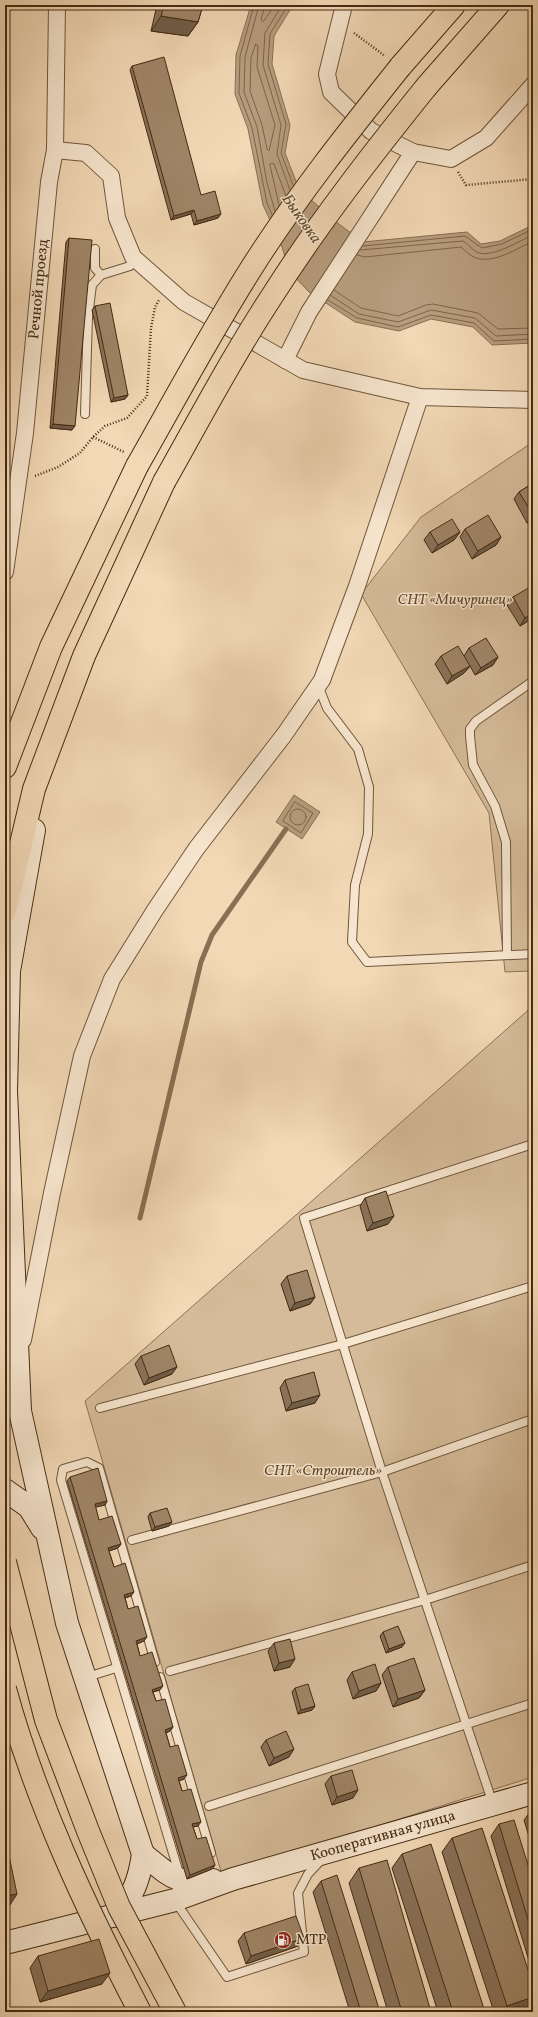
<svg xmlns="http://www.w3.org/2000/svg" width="538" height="2017" viewBox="0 0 538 2017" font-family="Vollkorn,serif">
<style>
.green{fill:#d5bb99;stroke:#8d7356}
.water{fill:#b79d7e;stroke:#896f53}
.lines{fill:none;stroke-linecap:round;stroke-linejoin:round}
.shore{stroke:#7e6448;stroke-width:1}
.stream{stroke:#896f53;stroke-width:5}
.lane-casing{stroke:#70563b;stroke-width:10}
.street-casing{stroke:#70563b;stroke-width:18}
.secondary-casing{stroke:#452b12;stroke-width:24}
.primary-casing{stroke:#452b12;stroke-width:24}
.path{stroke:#452b12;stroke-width:2.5;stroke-dasharray:1 2;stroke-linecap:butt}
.lane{stroke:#f7e6cf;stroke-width:8}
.street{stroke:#f7e6cf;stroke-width:16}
.secondary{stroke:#f7e6cf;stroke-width:22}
.primary{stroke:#f2d8b5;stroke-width:22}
.primary-bridge-casing{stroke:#452b12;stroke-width:24;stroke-linecap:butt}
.primary-bridge{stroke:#f2d8b5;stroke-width:22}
.wall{fill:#897259;stroke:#452b12}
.shaded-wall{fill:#6f5d48;stroke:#452b12}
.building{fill:#9f8567;stroke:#452b12}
.labels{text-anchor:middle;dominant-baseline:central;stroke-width:3;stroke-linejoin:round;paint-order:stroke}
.street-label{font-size:15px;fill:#452b12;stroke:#f7e6cf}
.park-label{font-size:15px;font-style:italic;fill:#62482d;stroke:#f7e6cf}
.poi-label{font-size:15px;fill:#452b12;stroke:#f7e6cf;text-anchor:start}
.water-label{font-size:16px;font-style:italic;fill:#62482d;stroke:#f7e6cf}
</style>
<rect width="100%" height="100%" fill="#f2d8b5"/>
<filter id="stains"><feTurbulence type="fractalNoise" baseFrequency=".005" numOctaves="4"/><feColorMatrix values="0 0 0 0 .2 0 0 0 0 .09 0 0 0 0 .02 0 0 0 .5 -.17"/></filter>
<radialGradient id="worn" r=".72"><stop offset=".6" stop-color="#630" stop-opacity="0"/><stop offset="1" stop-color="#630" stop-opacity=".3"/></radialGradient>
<!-- green -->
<g class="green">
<path d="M533 442V978L530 971 505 972 489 813 361 594 421 517Z"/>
<path d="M533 1006V1777L222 1875 85 1401Z"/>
</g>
<!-- water -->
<g class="water">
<path d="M251 5H293L274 36 272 64 290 125 285 153 299 189 335 221 363 242 467 232 481 244 500 241 533 225V343L492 345 473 327 431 319 399 331 355 322 309 292 290 272 281 244 263 205 248 129 235 94 236 55Z"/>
<path d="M294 795 320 812 302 839 276 822Z"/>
</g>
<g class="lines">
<!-- shore -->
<g class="shore">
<path d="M254 5 240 56 239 93 252 128 267 203 272 215"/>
<path d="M259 5 245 57 244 92 257 127 267 183 275 211"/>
<path d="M265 5 261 20 263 22 275 5"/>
<path d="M282 5 265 33 263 65 281 125 277 154 290 190"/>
<path d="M288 5 270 34 268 64 286 124 281 153 293 185"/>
<path d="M256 44 258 46 257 67 275 125 269 151 267 149 262 125 250 91 251 58Z"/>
<path d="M279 205 270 165 271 163 274 164 286 196"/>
<path d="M363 246 465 236 482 248 502 244 533 229"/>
<path d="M360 250 463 241C468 244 473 251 479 253 494 257 519 241 533 235"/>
<path d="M357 255 365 257 461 247C466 251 470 256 476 258 494 264 518 248 533 241"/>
<path d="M334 290 361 308 398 316 426 305 433 304 478 313 498 329 533 328"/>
<path d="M330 295 359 314 398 322 431 310 475 318 496 336 533 334"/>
<path d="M328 300 357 318 398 327 431 315 474 323 494 341 533 339"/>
<path d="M295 802 313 813 301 833 283 821Z"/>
<circle cx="298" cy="817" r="8"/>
</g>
<!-- stream -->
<path class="stream" d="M140 1218 201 962 212 935 286 829"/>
<defs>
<g id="lane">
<path d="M95 249V268L101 275"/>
<path d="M85 414 88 317 92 285 101 275 130 266 133 257"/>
<path d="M318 685 327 708 358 749 369 787 368 834 355 885 352 942 367 962 533 954"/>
<path d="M507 955 506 842 495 806 473 765 470 736V729L476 721 533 681"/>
<path d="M100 1408 343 1344 533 1286"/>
<path d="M132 1540 382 1472 533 1419"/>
<path d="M155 1662 99 1468 87 1462 63 1469 61 1480 178 1870"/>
<path d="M170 1671 425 1600 533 1565"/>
<path d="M87 1677 116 1668"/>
<path d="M160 1677 211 1853"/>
<path d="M493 1804 382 1472 304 1218 533 1144"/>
<path d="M209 1806 533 1703"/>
<path d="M175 1901 227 1977 304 1952 298 1893 308 1874 321 1860"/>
</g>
<g id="street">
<path d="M344 5 327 74 331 92 371 131 413 152 451 159 486 138 533 85"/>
<path d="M55 150 86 153 111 176 117 218 133 257 184 302 303 370 420 397 533 400"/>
<path d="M285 360 309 312 413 152"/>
<path id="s1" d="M5 572 25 433 49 182 55 150 57 5"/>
<path d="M23 1340 52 1193 82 1056 112 979 155 910 196 849 284 735 322 680 357 586 420 397"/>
</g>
<g id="secondary">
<path d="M34 830 9 971 6 1091 20 1411 67 1623 143 1854C139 1882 133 1894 117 1916"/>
<path d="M5 1490 29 1507 42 1528"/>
<path d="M143 1854C174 1879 173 1883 213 1880"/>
<path id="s2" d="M5 1943 175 1900 233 1879 533 1793"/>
</g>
<g id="primary">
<path d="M400 67 454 5"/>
<path d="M427 86 498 5"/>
<path d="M5 767 51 647 137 466"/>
<path d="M5 911 34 789 84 656 164 482"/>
</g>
</defs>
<!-- lane casing -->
<use href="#lane" class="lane-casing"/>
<!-- street casing -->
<use href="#street" class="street-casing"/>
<!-- secondary casing -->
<use href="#secondary" class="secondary-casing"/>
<!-- primary casing -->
<use href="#primary" class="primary-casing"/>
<!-- path -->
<g class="path">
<path d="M354 33 385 56"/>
<path d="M458 172 466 185 533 179"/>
<path d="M93 437 124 452"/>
<path d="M35 476 58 467 80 453 93 437 105 426 127 418 147 396 151 328 155 307 159 300"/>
</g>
<!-- lane -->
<use href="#lane" class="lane"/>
<!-- street -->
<use href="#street" class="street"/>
<!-- secondary -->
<use href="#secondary" class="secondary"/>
<!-- primary -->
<use href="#primary" class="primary"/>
<defs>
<g id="primary-bridge">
<path d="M137 466C175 399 212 330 254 264 298 195 349 131 400 67"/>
<path d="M164 482C200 418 234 354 274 293 320 221 373 153 427 86"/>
<path d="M5 1562 46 1720 88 1831 119 1907 175 2012"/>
<path d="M5 1689C36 1802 86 1908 140 2012"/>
</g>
</defs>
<!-- primary-bridge casing -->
<use href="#primary-bridge" class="primary-bridge-casing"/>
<!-- primary-bridge -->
<use href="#primary-bridge" class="primary-bridge"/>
</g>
<!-- wall -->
<g class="wall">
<path d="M157 5H203L198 22 188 36 151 31Z"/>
<path d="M132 66 201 195 218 218 194 225 191 214 171 220 130 70Z"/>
<path d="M69 238 72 430 50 428 66 242Z"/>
<path d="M95 306 128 395 125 399 111 402 92 310Z"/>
<path d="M533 483V520L527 523 514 499 519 492Z"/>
<path d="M465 529 501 537 496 545 472 559 460 537Z"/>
<path d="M430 532H460L454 540 432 553 424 540Z"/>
<path d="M533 592V618L520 626 507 605 513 597Z"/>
<path d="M469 648 498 657 493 665 475 675 470 666 464 673 447 684 435 664 441 656H464Z"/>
<path d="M533 1143V1161L529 1148Z"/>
<path d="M365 1198 388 1224 367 1231 360 1206Z"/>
<path d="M287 1276 315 1297 310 1304 290 1311 281 1284Z"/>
<path d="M141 1356 172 1374 144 1385 135 1364Z"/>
<path d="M285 1380 315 1403 286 1411 280 1388Z"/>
<path d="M70 1477 107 1501 105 1505 95 1507 99 1520 121 1544 118 1548 109 1551 114 1567 131 1596 125 1598 128 1609 144 1641 137 1644 140 1656 160 1690 153 1692 156 1701 173 1727 170 1731 166 1733 170 1747 184 1779 179 1781 182 1791 198 1826 193 1827 197 1839 215 1865 212 1869 187 1879 67 1481Z"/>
<path d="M150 1513 169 1526 152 1531 148 1517Z"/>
<path d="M383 1632 402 1647 386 1653 380 1636Z"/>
<path d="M274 1643 290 1667 274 1671 268 1651Z"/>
<path d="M388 1667 425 1690 419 1698 393 1707 382 1675Z"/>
<path d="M352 1672 381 1683 376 1691 353 1699 347 1680Z"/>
<path d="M295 1688 315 1706 312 1710 298 1714 292 1692Z"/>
<path d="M266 1740 289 1757 269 1766 261 1747Z"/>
<path d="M331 1776 353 1798 332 1805 325 1784Z"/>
<path d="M533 1808V1850L524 1820Z"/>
<path d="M499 1824 533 1881V1974L491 1836Z"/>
<path d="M452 1838 533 1985V2001L527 2010 522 2012H494L442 1852Z"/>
<path d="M402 1854 485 2012H438L392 1868Z"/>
<path d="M359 1868 431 2012H388L349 1883Z"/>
<path d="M321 1881 380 2012H350L313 1892Z"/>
<path d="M244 1933 298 1946 246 1964 238 1941Z"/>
<path d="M38 1956 102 1984 40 2002 30 1968Z"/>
</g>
<!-- shaded-wall -->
<g class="shaded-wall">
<path d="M161 16 198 22 188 36 151 31Z"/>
<path d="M194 210 191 214 171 220 174 216Z"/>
<path d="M221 214 218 218 194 225 197 221Z"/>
<path d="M128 395 125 399 111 402 114 398Z"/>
<path d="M53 424 75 426 72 430 50 428Z"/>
<path d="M533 515V520L527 523Z"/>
<path d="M460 532 454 540 432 553 438 545Z"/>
<path d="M501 537 496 545 472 559 478 551Z"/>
<path d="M533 613V618L520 626 525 618Z"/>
<path d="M498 657 493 665 475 675 481 668Z"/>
<path d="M470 666 464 673 447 684 452 676Z"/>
<path d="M394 1216 388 1224 367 1231 373 1223Z"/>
<path d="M315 1297 310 1304 290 1311 295 1303Z"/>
<path d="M177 1367 172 1374 144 1385 149 1378Z"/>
<path d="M320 1395 315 1403 286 1411 292 1403Z"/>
<path d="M107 1501 105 1505 92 1508 95 1504Z"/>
<path d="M172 1522 169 1526 152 1531 155 1527Z"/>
<path d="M121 1544 118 1548 105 1552 108 1548Z"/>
<path d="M134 1592 131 1596 121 1599 124 1595Z"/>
<path d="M147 1637 144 1641 133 1645 136 1641Z"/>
<path d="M405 1643 402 1647 386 1653 389 1649Z"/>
<path d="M295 1659 290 1667 274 1671 279 1663Z"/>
<path d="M381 1683 376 1691 353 1699 359 1691Z"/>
<path d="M163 1686 160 1690 149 1693 152 1690Z"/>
<path d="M425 1690 419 1698 393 1707 398 1699Z"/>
<path d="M315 1706 312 1710 298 1714 301 1710Z"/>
<path d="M173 1727 170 1731 162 1734 165 1730Z"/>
<path d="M294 1749 289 1757 269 1766 274 1758Z"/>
<path d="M187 1775 184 1779 176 1782 178 1778Z"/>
<path d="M358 1790 353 1798 332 1805 337 1797Z"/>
<path d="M201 1822 198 1826 189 1828 192 1824Z"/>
<path d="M215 1865 212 1869 187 1879 190 1875Z"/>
<path d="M17 1894 10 1905 5 1906V1896Z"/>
<path d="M304 1938 298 1946 246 1964 251 1956Z"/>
<path d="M110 1973 102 1984 40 2002 48 1991Z"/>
<path d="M533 1997V2001L527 2010 522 2012H503L507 2006Z"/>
</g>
<!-- building -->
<g class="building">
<path d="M164 5H203L198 22 161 16Z"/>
<path d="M164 57 201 195 215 191 221 214 197 221 194 210 174 216 132 66Z"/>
<path d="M69 238 92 240 75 426 53 424Z"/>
<path d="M110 303 128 395 114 398 95 306Z"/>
<path d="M533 483V515L519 492Z"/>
<path d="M488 515 501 537 478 551 465 529Z"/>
<path d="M452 519 460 532 438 545 430 532Z"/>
<path d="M530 587 533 592V613L525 618 513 597Z"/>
<path d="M486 638 498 657 481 668 469 648Z"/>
<path d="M458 646 470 666 452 676 441 656Z"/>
<path d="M386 1191 394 1216 373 1223 365 1198Z"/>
<path d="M307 1270 315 1297 295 1303 287 1276Z"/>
<path d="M169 1345 177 1367 149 1378 141 1356Z"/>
<path d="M314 1372 320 1395 292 1403 285 1380Z"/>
<path d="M98 1468 107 1501 95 1504 99 1520 112 1516 121 1544 108 1548 114 1567 125 1563 134 1592 124 1595 128 1609 138 1606 147 1637 136 1641 140 1656 152 1652 163 1686 152 1690 156 1701 165 1699 173 1727 165 1730 170 1747 178 1745 187 1775 178 1778 182 1791 191 1789 201 1822 192 1824 197 1839 206 1837 215 1865 190 1875 70 1477Z"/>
<path d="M167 1508 172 1522 155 1527 150 1513Z"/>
<path d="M398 1626 405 1643 389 1649 383 1632Z"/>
<path d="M290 1639 295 1659 279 1663 274 1643Z"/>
<path d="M414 1658 425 1690 398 1699 388 1667Z"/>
<path d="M375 1664 381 1683 359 1691 352 1672Z"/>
<path d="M308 1684 315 1706 301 1710 295 1688Z"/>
<path d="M286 1731 294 1749 274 1758 266 1740Z"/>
<path d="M352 1770 358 1790 337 1797 331 1776Z"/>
<path d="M514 1820 533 1881V1936L499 1824Z"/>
<path d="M482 1828 533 1985V1997L507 2006 452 1838Z"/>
<path d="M431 1844 485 2012H453L402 1854Z"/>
<path d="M8 1851 17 1894 5 1896V1852Z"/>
<path d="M387 1860 431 2012H402L359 1868Z"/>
<path d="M337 1875 380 2012H361L321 1881Z"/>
<path d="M296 1916 304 1938 251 1956 244 1933Z"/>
<path d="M99 1939 110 1973 48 1991 38 1956Z"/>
</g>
<!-- icons -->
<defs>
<symbol id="fuel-disc" viewBox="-11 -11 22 22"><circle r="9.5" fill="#8f2418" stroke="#f7e6cf"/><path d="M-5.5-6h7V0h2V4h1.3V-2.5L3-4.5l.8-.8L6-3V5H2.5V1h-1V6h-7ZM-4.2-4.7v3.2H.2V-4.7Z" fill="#fff"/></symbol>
</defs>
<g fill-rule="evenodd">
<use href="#fuel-disc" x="273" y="1930" width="20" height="20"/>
</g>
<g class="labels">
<!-- street labels -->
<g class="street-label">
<text stroke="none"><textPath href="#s1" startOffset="285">Речной проезд</textPath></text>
<text stroke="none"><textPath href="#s2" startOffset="393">Кооперативная улица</textPath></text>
</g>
<!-- park labels -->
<g class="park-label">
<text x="455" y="600">СНТ «Мичуринец»</text>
<text x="323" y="1471">СНТ «Строитель»</text>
</g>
<!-- poi labels -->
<g class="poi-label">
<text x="296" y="1940">МТР</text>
</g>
<!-- water labels -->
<g class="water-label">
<text transform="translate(301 219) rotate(55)">Быковка</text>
</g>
</g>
<!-- margin -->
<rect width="538" height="2017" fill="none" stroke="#f2d8b5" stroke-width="20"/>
<rect x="6" y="6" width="526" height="2005" fill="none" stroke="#452b12" stroke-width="2"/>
<rect x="10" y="10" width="518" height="1997" fill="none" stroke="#452b12"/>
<rect width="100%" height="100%" filter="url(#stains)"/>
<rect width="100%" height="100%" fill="url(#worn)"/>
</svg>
